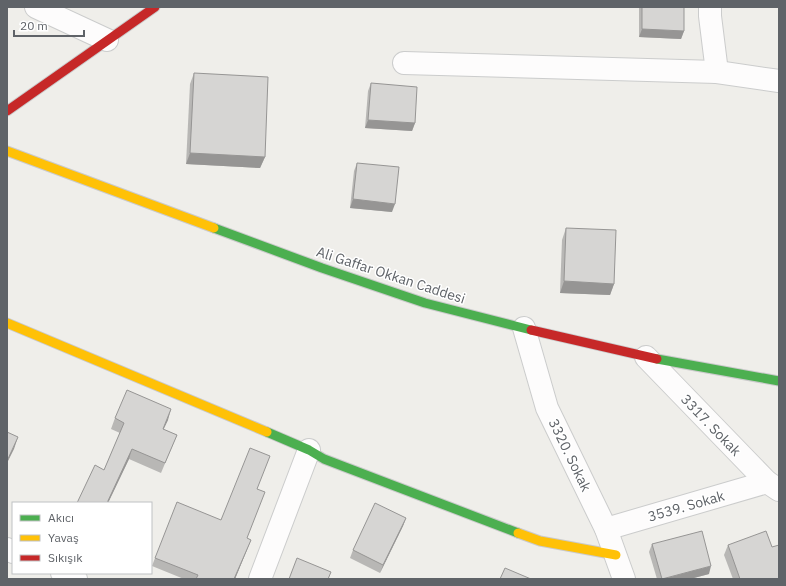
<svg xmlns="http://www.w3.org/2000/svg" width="786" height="586" viewBox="0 0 786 586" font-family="'IBM Plex Sans',sans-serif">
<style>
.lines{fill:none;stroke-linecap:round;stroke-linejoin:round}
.street-casing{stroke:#cbcccc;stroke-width:24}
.fast-casing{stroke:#cacacb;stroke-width:11}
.slow-casing{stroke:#cacacb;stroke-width:11}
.jam-casing{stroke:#cacacb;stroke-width:11}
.street{stroke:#fdfcfc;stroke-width:22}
.fast{stroke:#4caf50;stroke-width:9}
.slow{stroke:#ffc107;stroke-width:9}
.jam{stroke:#c62828;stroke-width:9}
.wall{fill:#b8b7b5}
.shaded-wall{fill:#969594}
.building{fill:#d6d5d3;stroke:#969594}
.labels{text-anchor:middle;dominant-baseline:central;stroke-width:3;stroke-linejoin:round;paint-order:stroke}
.street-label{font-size:14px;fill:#5f6368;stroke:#fff}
</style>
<rect width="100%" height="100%" fill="#efeeea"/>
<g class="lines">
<defs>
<g id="street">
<path d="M36 7 107 40"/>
<path d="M710 7V16L717 72"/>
<path d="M404 63 717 72 779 81"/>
<path d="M524 328 547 408 606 529 624 579"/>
<path d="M646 357 767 482 779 490"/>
<path d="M606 529 767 482"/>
<path d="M7 549 13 552"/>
<path d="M62 573 76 579"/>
<path d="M260 579 309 450"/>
</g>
<g id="fast">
<path d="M214 228 322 268 425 303 531 330"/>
<path d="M657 359 779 381"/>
<path d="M267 432 309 450 324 459 518 533"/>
</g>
<g id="slow">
<path d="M7 151 214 228"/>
<path d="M7 323 267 432"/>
<path d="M518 533 540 541 616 555"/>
</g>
<g id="jam">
<path d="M7 111 155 7"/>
<path d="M531 330 657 359"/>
</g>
</defs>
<!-- street casing -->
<use href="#street" class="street-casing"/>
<!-- fast casing -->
<use href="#fast" class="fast-casing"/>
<!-- slow casing -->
<use href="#slow" class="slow-casing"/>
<!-- jam casing -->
<use href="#jam" class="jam-casing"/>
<!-- street -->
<use href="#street" class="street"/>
<!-- fast -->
<use href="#fast" class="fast"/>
<!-- slow -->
<use href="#slow" class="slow"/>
<!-- jam -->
<use href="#jam" class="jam"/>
</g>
<!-- wall -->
<g class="wall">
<path d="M639 7H684V31L681 39 639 37Z"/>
<path d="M194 73 265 157 260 168 186 164 190 84Z"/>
<path d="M371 83 415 123 412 131 365 128 368 91Z"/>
<path d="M357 163 392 212 350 208 354 171Z"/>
<path d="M566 228 614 284 610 295 560 293 562 240Z"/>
<path d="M115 418 168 420 163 429 177 435 161 473 129 459 108 503H77L104 470 120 433 111 429Z"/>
<path d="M257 489 247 538 251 540 235 579H184L152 566 155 558 221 520Z"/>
<path d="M406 518 403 526 380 573 350 558 353 550Z"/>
<path d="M652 544 709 574 690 579H657L649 552Z"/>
<path d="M728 545 772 547 779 579H733L724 555Z"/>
</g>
<!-- shaded-wall -->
<g class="shaded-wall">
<path d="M642 29 684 31 681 39 639 37Z"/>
<path d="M368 120 415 123 412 131 365 128Z"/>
<path d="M190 153 265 157 260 168 186 164Z"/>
<path d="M353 199 395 204 392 212 350 208Z"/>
<path d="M564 281 614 284 610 295 560 293Z"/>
<path d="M171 409 168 420 159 439Z"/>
<path d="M18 437 14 449 7 463V461Z"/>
<path d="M132 449 129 459 108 503H107Z"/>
<path d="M406 518 403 526 380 573 383 565Z"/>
<path d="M251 540 235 579H234Z"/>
<path d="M711 566 709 574 690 579H663Z"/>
</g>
<!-- building -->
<g class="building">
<path d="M642 7H684V31L642 29Z"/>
<path d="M194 73 268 77 265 157 190 153Z"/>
<path d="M371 83 417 87 415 123 368 120Z"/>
<path d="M357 163 399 167 395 204 353 199Z"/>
<path d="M566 228 616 230 614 284 564 281Z"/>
<path d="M127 390 171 409 163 429 177 435 165 463 132 449 107 503H77L95 465 104 470 124 423 115 418Z"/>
<path d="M7 432 18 437 7 461Z"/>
<path d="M250 448 270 456 257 489 265 492 247 538 251 540 234 579H196L198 575 155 558 177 502 221 520Z"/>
<path d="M375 503 406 518 383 565 353 550Z"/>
<path d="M702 531 711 566 662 579 652 544Z"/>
<path d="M766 531 772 547 779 545V579H740L728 545Z"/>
<path d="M297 558 331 572 328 579H289Z"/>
<path d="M505 568 531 579H500Z"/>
</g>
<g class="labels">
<!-- street labels -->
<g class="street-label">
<text transform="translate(391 275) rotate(18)">Ali Gaffar Okkan Caddesi</text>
<text transform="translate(711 425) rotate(46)">3317. Sokak</text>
<text transform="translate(570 455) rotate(64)">3320. Sokak</text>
<text transform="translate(686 506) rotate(-16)">3539. Sokak</text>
</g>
</g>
<!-- border -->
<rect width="786" height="586" fill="none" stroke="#5f6368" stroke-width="16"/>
<!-- legend -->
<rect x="12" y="502" width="140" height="72" fill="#ffffff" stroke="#bfc1c3"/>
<rect x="20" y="515" width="20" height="6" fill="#4caf50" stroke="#bfc1c3"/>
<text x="48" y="522" font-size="12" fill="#5f6368">Akıcı</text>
<rect x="20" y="535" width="20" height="6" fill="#ffc107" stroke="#bfc1c3"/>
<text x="48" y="542" font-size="12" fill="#5f6368">Yavaş</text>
<rect x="20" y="555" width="20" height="6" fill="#c62828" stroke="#bfc1c3"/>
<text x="48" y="562" font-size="12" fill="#5f6368">Sıkışık</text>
<!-- scale -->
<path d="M14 30v6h70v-6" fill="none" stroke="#5f6368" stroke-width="2"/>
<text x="20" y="30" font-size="12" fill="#5f6368" stroke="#ffffff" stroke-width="3" paint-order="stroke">20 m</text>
</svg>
